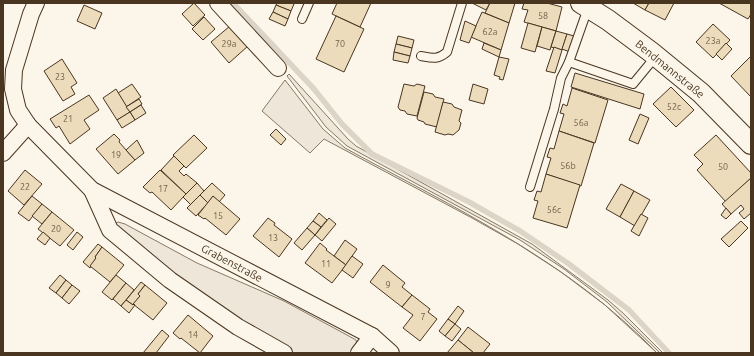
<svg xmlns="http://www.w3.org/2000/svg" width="754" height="356" viewBox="0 0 754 356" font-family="Ubuntu,sans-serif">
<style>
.green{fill:#ede6d9;stroke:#887966}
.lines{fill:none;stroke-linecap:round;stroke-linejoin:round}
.stream{stroke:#dcd4c6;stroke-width:5.5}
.building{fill:#ecdcbc;stroke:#4a3520}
.service-casing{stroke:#4a3520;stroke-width:10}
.minor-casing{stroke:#4a3520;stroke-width:18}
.tertiary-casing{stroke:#4a3520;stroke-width:22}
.service{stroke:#fbf6e9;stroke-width:8}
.minor{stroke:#fbf6e9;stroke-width:16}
.tertiary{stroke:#fbf6e9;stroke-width:20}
.labels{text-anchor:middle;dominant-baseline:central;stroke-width:3;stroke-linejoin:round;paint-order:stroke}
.number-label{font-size:9px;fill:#725f47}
.street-label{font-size:11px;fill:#4a3520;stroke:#fbf6e9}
</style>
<rect width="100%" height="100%" fill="#fbf6e9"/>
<!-- green -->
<g class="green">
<path d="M289 74 348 139 356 146 532 244 608 300 623 313 663 353H660L607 302 564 269 520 240 347 146 326 127 287 76Z"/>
<path d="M285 80 323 129 345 148C455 208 569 261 657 353L605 305 561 272 518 244 472 218 324 139 310 153 262 111Z"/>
<path d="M118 222 125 224 197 263 284 301 347 335 356 340 357 344 353 353H293L201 296 113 225Z"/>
</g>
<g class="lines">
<!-- stream -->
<path class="stream" d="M233 3 314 89 342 124 372 154 469 202 520 231 569 264 629 310 669 353"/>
</g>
<!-- building -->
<g class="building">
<path d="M194 3 205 15 193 26 182 14Z"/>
<path d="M277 3H292L294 4 291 11 276 5Z"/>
<path d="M337 3H371L360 27 332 14Z"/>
<path d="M472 3H490L486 10Z"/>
<path d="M490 3H515L509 23 485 13Z"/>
<path d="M524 3H547L562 7 556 31 524 22 528 10 522 9Z"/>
<path d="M633 3H649L645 10Z"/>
<path d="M649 3H674L665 20 645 10Z"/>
<path d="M719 3H751V14L748 19Z"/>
<path d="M84 5 102 13 95 29 77 21Z"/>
<path d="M276 5 291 11 288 19 273 12Z"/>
<path d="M273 12 288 19 285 26 269 19Z"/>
<path d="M482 12 509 23 501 50 471 37Z"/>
<path d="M336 16 364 29 344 72 316 59Z"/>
<path d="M204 17 215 29 203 40 192 29Z"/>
<path d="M465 21 476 26 469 43 460 40Z"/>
<path d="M528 23 542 27 535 52 521 48Z"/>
<path d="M713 24 730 40 713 58 696 42Z"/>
<path d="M230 26 248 46 229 63 211 42Z"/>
<path d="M542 27 556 31 550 50 537 46Z"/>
<path d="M556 31 567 34 562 50 551 47Z"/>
<path d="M567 34 574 36 570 52 562 49Z"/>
<path d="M398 36 414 40 412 48 396 44Z"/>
<path d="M484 43 501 50 499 57 482 49Z"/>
<path d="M726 43 732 49 722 60 716 54Z"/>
<path d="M396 44 412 48 410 56 394 52Z"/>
<path d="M554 47 562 50 555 73 546 71Z"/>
<path d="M394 52 410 56 408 63 393 60Z"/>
<path d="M751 56V97L731 76Z"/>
<path d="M499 57 509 59 503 80 499 79 500 77 494 75Z"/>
<path d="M62 59 77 83 71 87 75 94 63 101 44 71Z"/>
<path d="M575 73 644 94 640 109 571 87Z"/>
<path d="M132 84 141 97 126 107 118 93Z"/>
<path d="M404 84 414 86 417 84 425 86 417 116 407 114 405 111 400 110 398 107Z"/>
<path d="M473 84 488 89 484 104 469 100Z"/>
<path d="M671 87 694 110 676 127 653 104Z"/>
<path d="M572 88 608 100 595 143 559 131 564 114 560 113 563 104 567 106Z"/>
<path d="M116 89 130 112 117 120 103 98Z"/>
<path d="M424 92 433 94 435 97 444 99 437 127 425 124 424 122 418 120 417 118Z"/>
<path d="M89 95 99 110 84 120 90 129 70 144 59 126 56 128 50 119Z"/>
<path d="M139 99 142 104 130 112 126 107Z"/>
<path d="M443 102 452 104 454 107 462 110 459 121 461 123 459 130 453 135 448 134 445 135 435 132Z"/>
<path d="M141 105 146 113 135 120 130 112Z"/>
<path d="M130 112 135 120 122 128 117 120Z"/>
<path d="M640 114 649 118 638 144 629 140Z"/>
<path d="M276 129 286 139 281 145 270 135Z"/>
<path d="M559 131 594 143 581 186 546 174 551 158 547 157 550 148 554 149Z"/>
<path d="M114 134 120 140 119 142 135 160 118 174 96 149Z"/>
<path d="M194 135 207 148 186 168 173 155Z"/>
<path d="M716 135 751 173V178L726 202 697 170 703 164 694 155Z"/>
<path d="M137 140 144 153 135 160 126 150Z"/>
<path d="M174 156 184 166 179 171 184 176 186 174 197 183 186 194 161 170Z"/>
<path d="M25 170 42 184 24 205 8 191Z"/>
<path d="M160 170 186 194 171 210 152 192 150 193 143 187Z"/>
<path d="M546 174 580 185 567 228 533 218 538 201 534 200 537 191 541 192Z"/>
<path d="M751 178V213L744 219 739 213 744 209 741 205 731 214 722 204Z"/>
<path d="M197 183 204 191 191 205 183 197Z"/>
<path d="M212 183 225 195 219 202 213 196 208 203 200 195Z"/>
<path d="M621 184 634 191 620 217 606 209Z"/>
<path d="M634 191 650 200 635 226 620 217Z"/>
<path d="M200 195 208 203 196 216 187 208Z"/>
<path d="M32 196 42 204 29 221 18 213Z"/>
<path d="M213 196 240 219 226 235 205 218 204 219 198 215Z"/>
<path d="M42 204 52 212 42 224 32 216Z"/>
<path d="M726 208 731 214 726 219 721 215Z"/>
<path d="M52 212 74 230 60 246 38 229Z"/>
<path d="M319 213 327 220 321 227 313 221Z"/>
<path d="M641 214 648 218 639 236 631 231Z"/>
<path d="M268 218 275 223 274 225 292 239 279 257 253 236Z"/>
<path d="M329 218 336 224 322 241 315 235Z"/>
<path d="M313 221 321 227 315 235 307 228Z"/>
<path d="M741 221 748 228 729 247 721 239Z"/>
<path d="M307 228 315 235 302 250 294 243Z"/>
<path d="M43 232 50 238 45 245 37 239Z"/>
<path d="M77 232 83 237 73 250 67 245Z"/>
<path d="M345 240 357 249 346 265 334 256Z"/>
<path d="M320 243 327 249 326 250 346 265 332 283 305 263Z"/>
<path d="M98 244 102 247 95 257 96 258 90 268 83 262Z"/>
<path d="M102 247 124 265 110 282 90 266 96 258 95 257Z"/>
<path d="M352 256 363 264 353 278 342 270Z"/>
<path d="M383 265 405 283 402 287 412 295 402 307 370 282Z"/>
<path d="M60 275 66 280 56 293 49 288Z"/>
<path d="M116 275 126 283 112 300 102 292Z"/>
<path d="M66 280 72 285 62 298 56 293Z"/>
<path d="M141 282 145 285 138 294 140 296 133 305 126 300Z"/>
<path d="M126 283 134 290 121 306 113 299Z"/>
<path d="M72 285 80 291 69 304 62 298Z"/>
<path d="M145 285 167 303 153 320 133 304 140 296 138 294Z"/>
<path d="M412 295 430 309 428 312 437 319 420 341 403 328 413 315 402 307Z"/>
<path d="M126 300 133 305 134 304 135 305 129 313 121 306Z"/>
<path d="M458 306 464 311 455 324 448 319Z"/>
<path d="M188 315 213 336 200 353 181 338 180 339 173 333Z"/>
<path d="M448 319 455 324 445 336 439 331Z"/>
<path d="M455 324 461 329 452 341 445 336Z"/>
<path d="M468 327 490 344 483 353H474L458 340Z"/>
<path d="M162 330 169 336 156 353H143Z"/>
<path d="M458 340 474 353H447Z"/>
</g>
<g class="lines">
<defs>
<g id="service">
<path d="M588 8 569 62 633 84 656 56"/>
<path d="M302 19 309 3"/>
<path d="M421 56C432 58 438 60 447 52L462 3"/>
<path d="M530 187 554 109 561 78 569 62"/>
</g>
<g id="minor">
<path d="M36 3 31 14 14 70 13 89 18 110 28 125 92 190 372 336 391 353"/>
<path d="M218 3 278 68"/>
<path d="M3 153 28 125"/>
<path d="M92 190 110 230 170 280 238 327 284 353"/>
<path d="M359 353 372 336"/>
</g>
<path id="tertiary" d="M581 3 608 20 651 52 701 93 751 144"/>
</defs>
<!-- service casing -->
<use href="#service" class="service-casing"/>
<!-- minor casing -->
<use href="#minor" class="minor-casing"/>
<!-- tertiary casing -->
<use href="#tertiary" class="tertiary-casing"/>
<!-- service -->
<use href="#service" class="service"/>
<!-- minor -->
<use href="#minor" class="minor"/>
<!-- tertiary -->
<use href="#tertiary" class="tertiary"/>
</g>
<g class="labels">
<!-- number labels -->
<g class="number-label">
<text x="543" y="16">58</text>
<text x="490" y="32">62a</text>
<text x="713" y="41">23a</text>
<text x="229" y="44">29a</text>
<text x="340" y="44">70</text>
<text x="60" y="77">23</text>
<text x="674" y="107">52c</text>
<text x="68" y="119">21</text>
<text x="581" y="123">56a</text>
<text x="116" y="155">19</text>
<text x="568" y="166">56b</text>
<text x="723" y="167">50</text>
<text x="25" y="187">22</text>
<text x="163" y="189">17</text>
<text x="554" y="210">56c</text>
<text x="218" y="216">15</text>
<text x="56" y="229">20</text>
<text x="273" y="238">13</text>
<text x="326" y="264">11</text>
<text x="388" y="285">9</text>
<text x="423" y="317">7</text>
<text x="193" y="335">14</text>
</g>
<!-- street labels -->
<g class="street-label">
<text transform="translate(670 69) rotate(39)">Bendmannstraße</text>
<text transform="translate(232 263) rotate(28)">Grabenstraße</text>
</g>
</g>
<!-- border -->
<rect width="754" height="356" fill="none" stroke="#4a3520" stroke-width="8"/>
</svg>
